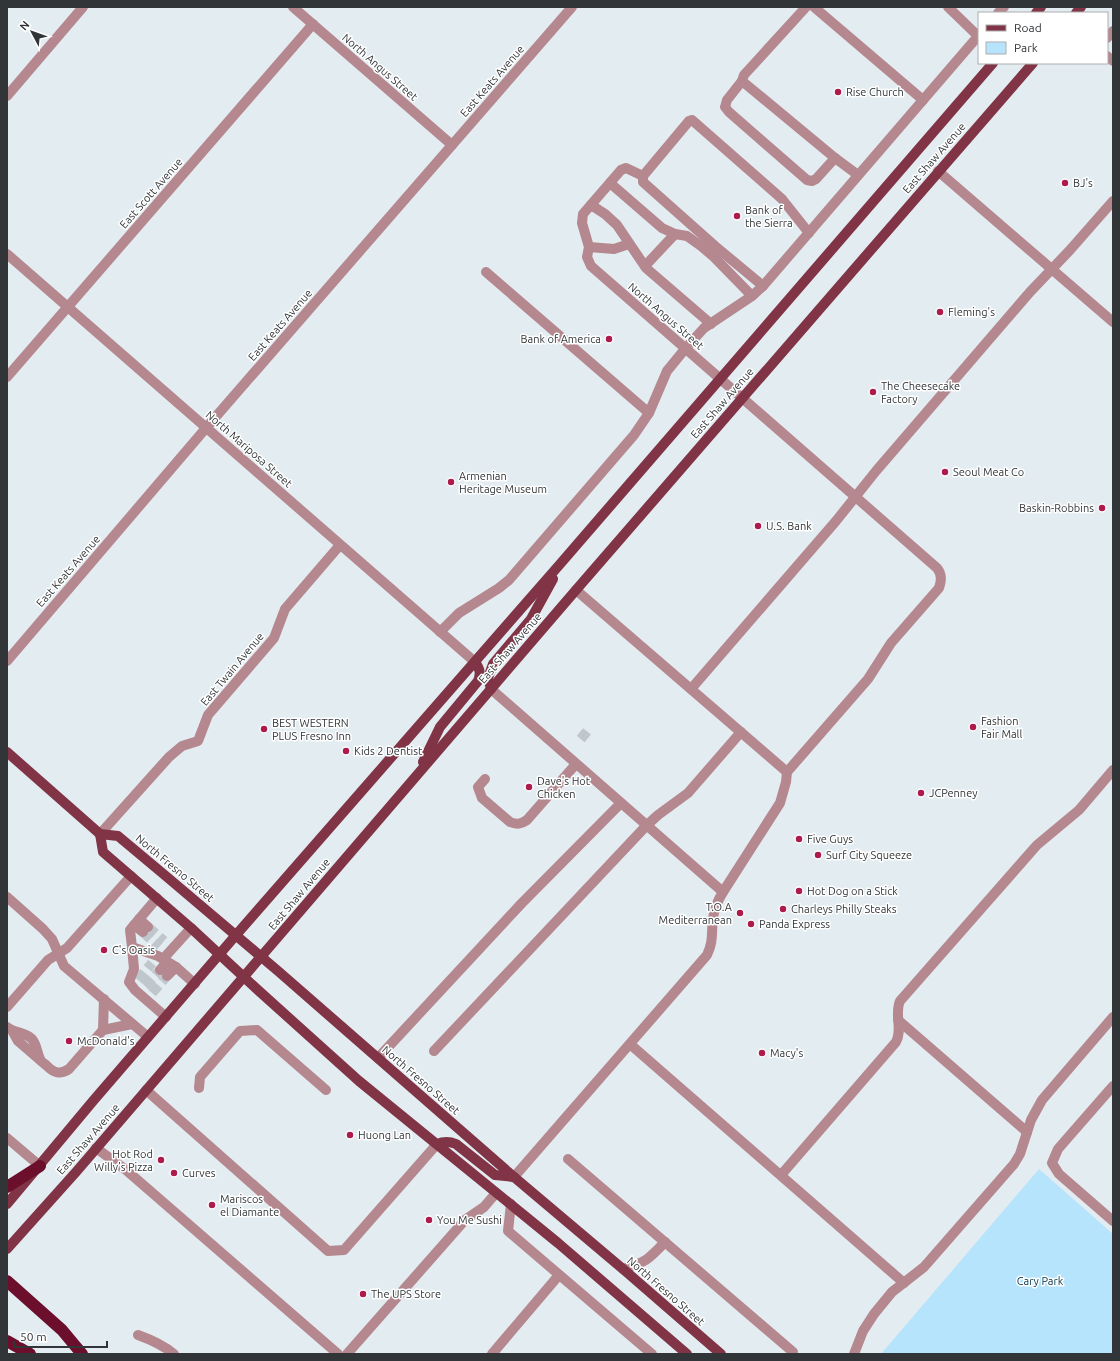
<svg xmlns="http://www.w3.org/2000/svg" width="1120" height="1361" viewBox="0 0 1120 1361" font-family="Ubuntu,sans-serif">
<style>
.green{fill:#b6e4fc}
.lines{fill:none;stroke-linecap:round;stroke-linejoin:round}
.minor-tunnel{stroke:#bfc7cc;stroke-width:10;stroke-dasharray:10 5;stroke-linecap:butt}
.minor{stroke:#b5888f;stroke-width:10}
.major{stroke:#803446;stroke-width:10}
.highway{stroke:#6b0f2d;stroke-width:12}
.poi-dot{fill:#ad1b4c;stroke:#fff;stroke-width:1.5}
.labels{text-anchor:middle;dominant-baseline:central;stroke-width:3;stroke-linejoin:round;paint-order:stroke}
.street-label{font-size:11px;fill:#313537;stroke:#fff}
.poi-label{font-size:11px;fill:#313537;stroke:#fff;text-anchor:start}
.park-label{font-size:11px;fill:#003347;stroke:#fff}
</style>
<rect width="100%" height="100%" fill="#e2ecf1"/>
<!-- green -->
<path class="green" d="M1039 1169 1113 1234V1354H881Z"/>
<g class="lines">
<!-- minor-tunnel -->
<g class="minor-tunnel">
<path d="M580 732 591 741"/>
<path d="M148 927 164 941"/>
<path d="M143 932 159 947"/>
<path d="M138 980 152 963"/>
<path d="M145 986 160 970"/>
<path d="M152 993 167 976"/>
</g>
<!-- minor -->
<g class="minor">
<path d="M293 7 452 145"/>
<path d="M806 7 744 75 742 81 835 158 858 175"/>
<path d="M814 7 923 100"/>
<path d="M948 7 978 36"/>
<path d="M998 13 1004 7"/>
<path d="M1107 38 1113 31"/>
<path d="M1107 56 1113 61"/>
<path d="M742 81 727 100 725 107 729 112 807 180 812 181 816 179 835 158"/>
<path d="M7 96 83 7"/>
<path d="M938 171 1113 322"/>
<path d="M610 183 662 228 675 234 687 236 701 246 714 257 752 296"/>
<path d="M591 205 605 214 617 225 646 268 711 324"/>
<path d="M589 247 614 249 629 244"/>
<path d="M7 254 475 662"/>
<path d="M645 266 675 234"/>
<path d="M486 272 649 413"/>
<path d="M763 286 715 246 643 182V176L689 121 692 120 782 199 809 233"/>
<path d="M7 377 313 24"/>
<path d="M576 590 787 772"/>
<path d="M440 632 459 613 499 588 509 580 634 435 649 413 667 371 685 349 704 328 752 296 763 286 979 35"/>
<path d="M7 661 206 428 572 7"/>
<path d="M491 689 723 892"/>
<path d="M691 689 836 521 876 471 1030 292 1070 250 1113 201"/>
<path d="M485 779 478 787 482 798 510 822C517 825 521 824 527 820L576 764"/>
<path d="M100 834 169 757 182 746 198 741 208 715 274 638 285 609 340 545"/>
<path d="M7 897 43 929 52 939 64 966 148 1037"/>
<path d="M157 898 130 930 132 947 158 956 176 967 195 984"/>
<path d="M139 919 148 927"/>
<path d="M134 925 143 932"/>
<path d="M132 947 134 969 129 982 135 990 166 1017"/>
<path d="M163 959 191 928"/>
<path d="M160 970 167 962"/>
<path d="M167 976 176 967"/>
<path d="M7 1007 48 960 67 948 131 876"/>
<path d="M898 1020 1027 1132"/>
<path d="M7 1027C14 1033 25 1032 32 1039 37 1045 37 1053 40 1059 41 1062 45 1064 47 1066 54 1073 60 1075 69 1069L103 1030 132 1024"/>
<path d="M103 1030 104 999"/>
<path d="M13 1032 18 1041 40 1060"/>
<path d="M631 1045 904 1283"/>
<path d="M434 1051 646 826 658 815 688 793 741 732"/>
<path d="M378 1058 521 904 621 803"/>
<path d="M1113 1086 1058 1149 1052 1163 1059 1174 1113 1221"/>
<path d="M199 1088 200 1077 240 1031 257 1030 326 1090"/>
<path d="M146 1090 328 1251 344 1250 437 1144"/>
<path d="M7 1138 40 1166"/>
<path d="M96 1148 126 1170 338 1354"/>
<path d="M568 1159 793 1352"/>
<path d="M781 1175 896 1042C903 1029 894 1014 900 1001L1037 845 1079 810 1113 770"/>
<path d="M514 1177 707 955C714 940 711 933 713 919 714 909 718 900 723 892L780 803 786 782 787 772 868 679 891 643 939 588C942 580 942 574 937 568L591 266 587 257 589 247 582 223 583 214 621 170 626 168 643 176"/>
<path d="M511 1204 508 1231 652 1354"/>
<path d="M623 1269C646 1262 648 1260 665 1242"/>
<path d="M138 1335C152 1340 163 1345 174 1354"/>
<path d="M347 1354 465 1220 484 1207 496 1193"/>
<path d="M492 1354 559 1275"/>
<path d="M854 1354 863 1331 874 1314 892 1292 924 1267 1014 1164 1020 1154 1031 1120 1042 1100 1113 1017"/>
</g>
<!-- major -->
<g class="major">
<path d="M1036 13 1041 7"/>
<path d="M1076 13 1081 7"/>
<path d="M491 689 488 678 493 664 531 619 553 579"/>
<path d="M7 752 100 834 118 836 167 877 278 971 514 1177 623 1269 721 1354"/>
<path d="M423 762 440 727 478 681C481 673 480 669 475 662"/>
<path d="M100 834 103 852 191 928 259 991 359 1081 558 1243 687 1354"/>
<path d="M437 1144C444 1141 449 1141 456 1144L495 1175 514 1177"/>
<path d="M7 1204 93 1101 236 935 561 563 993 63"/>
<path d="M7 1249 76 1172 576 590 1033 63"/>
</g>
<!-- highway -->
<g class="highway">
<path d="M7 1187 40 1166"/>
<path d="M7 1281 62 1330 82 1354"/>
<path d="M7 1341 30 1354"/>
</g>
</g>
<!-- markers -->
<g class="poi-dot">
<circle cx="838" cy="92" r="4"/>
<circle cx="1065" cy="183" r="4"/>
<circle cx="737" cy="216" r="4"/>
<circle cx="940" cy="312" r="4"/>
<circle cx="609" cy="339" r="4"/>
<circle cx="873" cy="392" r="4"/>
<circle cx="945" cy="472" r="4"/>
<circle cx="451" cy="482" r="4"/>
<circle cx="1102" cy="508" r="4"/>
<circle cx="758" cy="526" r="4"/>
<circle cx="973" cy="727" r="4"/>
<circle cx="264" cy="729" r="4"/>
<circle cx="346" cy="751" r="4"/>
<circle cx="529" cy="787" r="4"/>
<circle cx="921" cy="793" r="4"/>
<circle cx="799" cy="839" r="4"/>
<circle cx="818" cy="855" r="4"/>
<circle cx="799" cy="891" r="4"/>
<circle cx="783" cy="909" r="4"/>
<circle cx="740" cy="913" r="4"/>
<circle cx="751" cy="924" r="4"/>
<circle cx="104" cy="950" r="4"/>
<circle cx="69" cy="1041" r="4"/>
<circle cx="762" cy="1053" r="4"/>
<circle cx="350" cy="1135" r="4"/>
<circle cx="161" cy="1160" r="4"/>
<circle cx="174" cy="1173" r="4"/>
<circle cx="212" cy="1205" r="4"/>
<circle cx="429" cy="1220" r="4"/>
<circle cx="363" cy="1294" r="4"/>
</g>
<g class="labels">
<!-- street labels -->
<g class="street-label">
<text transform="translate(380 67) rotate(41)">North Angus Street</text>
<text transform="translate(492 81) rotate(-49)">East Keats Avenue</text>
<text transform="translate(934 158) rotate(-49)">East Shaw Avenue</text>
<text transform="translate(151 193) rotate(-49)">East Scott Avenue</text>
<text transform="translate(666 316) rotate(41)">North Angus Street</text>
<text transform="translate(280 325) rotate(-49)">East Keats Avenue</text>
<text transform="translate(722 403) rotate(-49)">East Shaw Avenue</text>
<text transform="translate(249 449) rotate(41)">North Mariposa Street</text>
<text transform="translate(68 571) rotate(-49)">East Keats Avenue</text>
<text transform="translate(510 648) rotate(-49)">East Shaw Avenue</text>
<text transform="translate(232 669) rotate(-50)">East Twain Avenue</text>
<text transform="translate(175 868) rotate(40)">North Fresno Street</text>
<text transform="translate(299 894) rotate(-50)">East Shaw Avenue</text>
<text transform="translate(421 1080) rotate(41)">North Fresno Street</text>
<text transform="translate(88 1139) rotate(-49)">East Shaw Avenue</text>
<text transform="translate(666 1291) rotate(41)">North Fresno Street</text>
</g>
<!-- poi labels -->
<g class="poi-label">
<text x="846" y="92">Rise Church</text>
<text x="1073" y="183">BJ's</text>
<text x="745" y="210">Bank of<tspan x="745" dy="13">the Sierra</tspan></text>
<text x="948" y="312">Fleming's</text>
<text x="601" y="339" text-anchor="end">Bank of America</text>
<text x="881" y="386">The Cheesecake<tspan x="881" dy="13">Factory</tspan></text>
<text x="953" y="472">Seoul Meat Co</text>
<text x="459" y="476">Armenian<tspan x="459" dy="13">Heritage Museum</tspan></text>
<text x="1094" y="508" text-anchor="end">Baskin-Robbins</text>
<text x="766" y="526">U.S. Bank</text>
<text x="981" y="721">Fashion<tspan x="981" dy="13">Fair Mall</tspan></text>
<text x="272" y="723">BEST WESTERN<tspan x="272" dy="13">PLUS Fresno Inn</tspan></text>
<text x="354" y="751">Kids 2 Dentist</text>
<text x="537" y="781">Dave's Hot<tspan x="537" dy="13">Chicken</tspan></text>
<text x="929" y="793">JCPenney</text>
<text x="807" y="839">Five Guys</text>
<text x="826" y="855">Surf City Squeeze</text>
<text x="807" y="891">Hot Dog on a Stick</text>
<text x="732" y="907" text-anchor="end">T.O.A<tspan x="732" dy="13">Mediterranean</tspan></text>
<text x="791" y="909">Charleys Philly Steaks</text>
<text x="759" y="924">Panda Express</text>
<text x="112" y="950">C's Oasis</text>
<text x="77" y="1041">McDonald's</text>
<text x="770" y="1053">Macy's</text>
<text x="358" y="1135">Huong Lan</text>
<text x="153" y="1154" text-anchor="end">Hot Rod<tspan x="153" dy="13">Willy’s Pizza</tspan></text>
<text x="182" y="1173">Curves</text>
<text x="220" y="1199">Mariscos<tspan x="220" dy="13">el Diamante</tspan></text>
<text x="437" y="1220">You Me Sushi</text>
<text x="371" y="1294">The UPS Store</text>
</g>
<!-- park labels -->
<g class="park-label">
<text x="1040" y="1281">Cary Park</text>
</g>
</g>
<!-- border -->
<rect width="1120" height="1361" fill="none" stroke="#313537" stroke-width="16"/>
<!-- legend -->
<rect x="978" y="12" width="130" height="52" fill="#ffffff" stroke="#adaeaf"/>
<rect x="986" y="25" width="20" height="6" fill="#803446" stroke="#adaeaf"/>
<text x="1014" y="32" font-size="12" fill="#313537">Road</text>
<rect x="986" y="42" width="20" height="12" fill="#b6e4fc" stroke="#adaeaf"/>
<text x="1014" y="52" font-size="12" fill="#313537">Park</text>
<!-- north arrow -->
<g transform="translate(32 32) rotate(311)" stroke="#ffffff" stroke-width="3" paint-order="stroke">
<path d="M0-3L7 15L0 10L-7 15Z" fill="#313537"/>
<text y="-6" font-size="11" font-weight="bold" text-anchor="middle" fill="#313537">N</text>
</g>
<!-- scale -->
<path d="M14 1341v6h93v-6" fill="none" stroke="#313537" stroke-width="2"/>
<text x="20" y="1341" font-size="12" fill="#313537" stroke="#ffffff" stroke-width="3" paint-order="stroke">50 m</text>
</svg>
